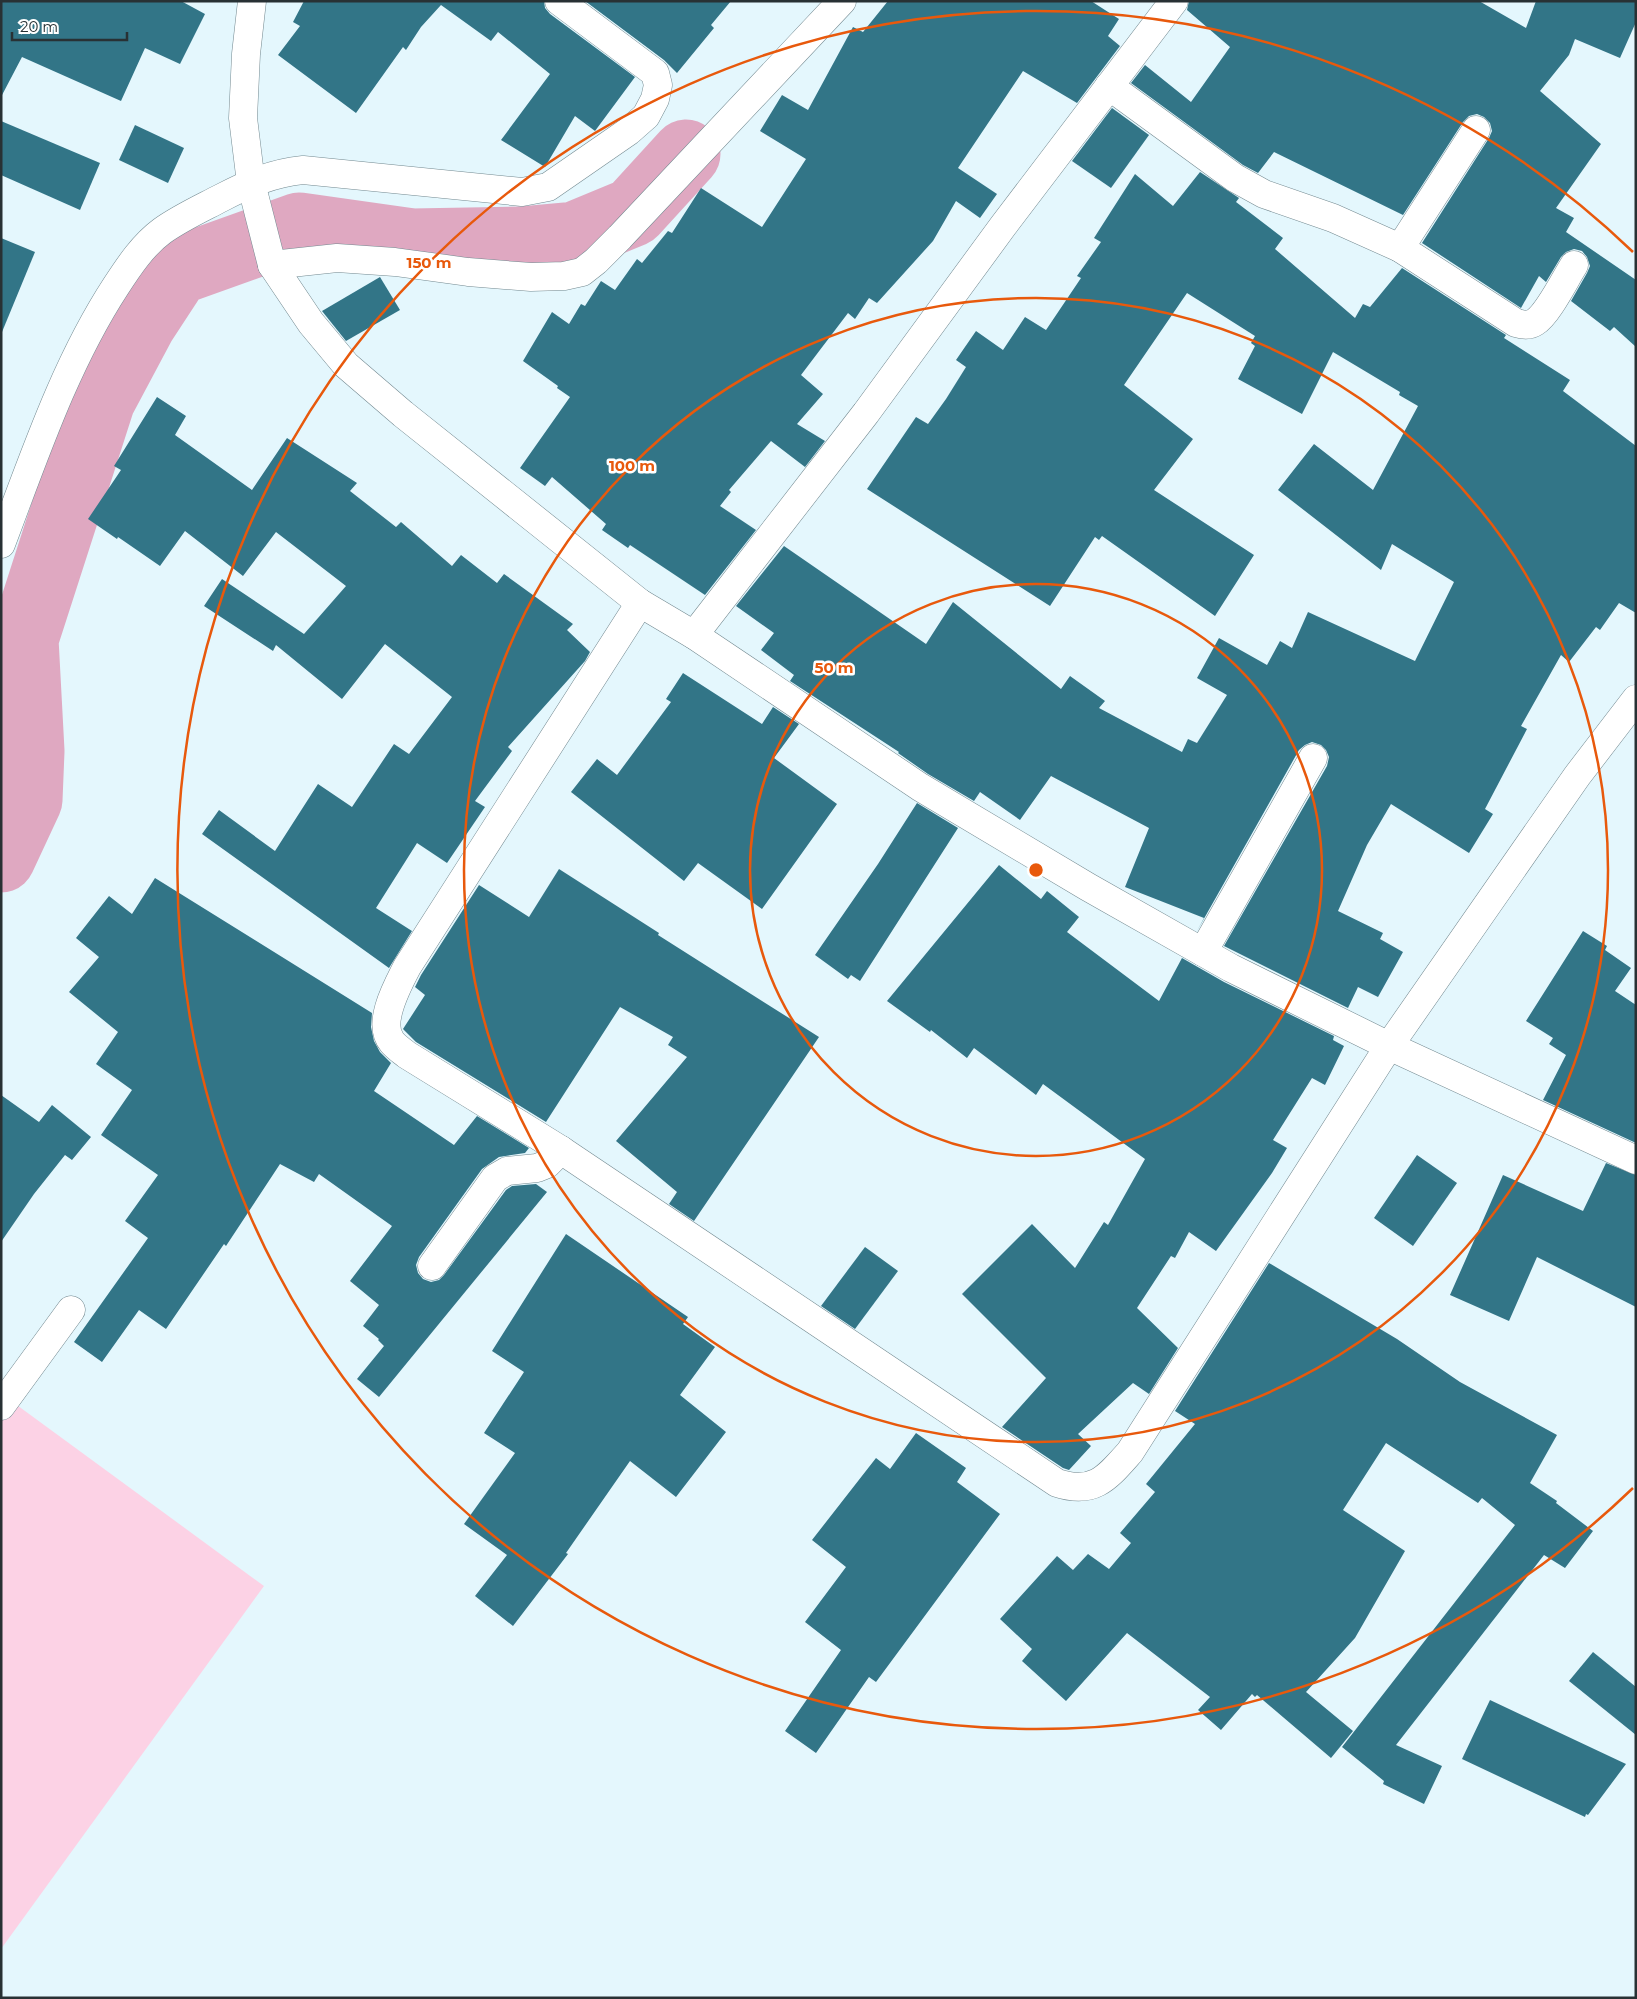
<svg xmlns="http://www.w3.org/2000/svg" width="1637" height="1999" viewBox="0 0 1637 1999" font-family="Montserrat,sans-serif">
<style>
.green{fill:#fcd2e5}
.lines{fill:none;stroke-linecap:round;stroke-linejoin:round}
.river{stroke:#dfa8c1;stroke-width:69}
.building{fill:#327587}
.minor-casing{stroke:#738990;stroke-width:29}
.minor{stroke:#fff;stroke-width:28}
.ring{fill:none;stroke:#e8590c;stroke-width:2.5}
.centre{fill:#e8590c;stroke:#fff;stroke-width:2.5}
.ring-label{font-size:15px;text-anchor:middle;font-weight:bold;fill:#e8590c;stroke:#fff;stroke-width:5;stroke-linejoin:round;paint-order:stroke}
</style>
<rect width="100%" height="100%" fill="#e4f7fd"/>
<!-- green -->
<path class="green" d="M10 1400 264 1586 1 1949V1412Z"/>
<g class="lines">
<!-- river -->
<path class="river" d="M1 858 28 800 30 751 24 639 101 400 142 323 176 271 299 227 412 243 520 241 575 236 633 212 686 154"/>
</g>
<!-- building -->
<g class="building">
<path d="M1 1H181L205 14 180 64 145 48 121 101 22 57 1 97Z"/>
<path d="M304 1H544L545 8 550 14 635 77 595 131 575 116 545 167 501 140 550 74 498 32 491 41 441 5 421 27 406 50 403 47 356 113 278 55 300 26 293 22Z"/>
<path d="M585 1H731L711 25 714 28 677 73 664 60Z"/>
<path d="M888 1H1091L1119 19 1108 36 1120 46 1077 103 1023 71 958 168 997 194 980 218 956 201 933 241 877 303 869 298 855 319 848 313 801 375 823 394 797 424 825 441 805 467 771 441 729 490 731 492 720 506 756 530 705 595 630 545 628 548 602 530 606 524 552 477 545 486 520 468 570 397 557 388 558 386 523 361 552 312 569 324 581 304 585 306 601 281 615 290 637 259 642 263 668 231 672 233 701 188 762 227 806 159 760 131 782 95 808 110 853 27 863 32Z"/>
<path d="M1189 1H1479L1526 28 1536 1H1636V22L1620 58 1575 39 1569 55 1540 91 1601 144 1556 208 1574 218 1566 232 1636 280V347L1614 327 1610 331 1571 301 1587 273 1590 266 1587 257 1582 251 1574 249 1566 252 1561 257 1546 282 1539 276 1521 308 1422 243 1489 138 1492 131 1490 123 1484 117 1477 114 1469 116 1463 122 1403 215 1274 152 1258 173 1243 165 1131 83 1145 65 1191 102 1230 47 1187 10Z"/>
<path d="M1112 108 1149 135 1111 188 1072 161Z"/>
<path d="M1 121 100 163 80 210 1 175Z"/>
<path d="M135 125 184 148 168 183 119 160Z"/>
<path d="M1200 172 1239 198 1236 202 1283 238 1275 249 1355 318 1363 304 1370 307 1402 268 1506 335 1504 338 1570 380 1563 391 1636 446V613L1619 603 1600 630 1596 627 1569 662 1561 655 1521 726 1527 729 1485 809 1493 814 1469 853 1391 804 1367 845 1338 911 1383 933 1380 939 1403 952 1378 997 1358 987 1348 1008 1224 946 1327 766 1329 757 1326 750 1321 745 1312 742 1305 745 1299 750 1197 931 1204 918 1125 887 1149 828 1051 776 1020 820 980 792 974 801 928 774 898 753 899 752 790 681 794 675 761 650 774 633 736 606 784 546 926 644 953 602 1061 689 1070 676 1105 701 1099 708 1182 752 1188 739 1197 743 1227 695 1197 678 1219 638 1267 665 1280 641 1292 648 1308 612 1415 661 1454 582 1392 544 1381 570 1278 490 1314 444 1373 490 1418 406 1399 395 1400 392 1333 352 1302 414 1238 379 1255 346 1251 343 1255 336 1187 293 1124 385 1193 439 1154 490 1254 555 1215 616 1102 536 1099 540 1095 537 1050 606 867 489 916 417 928 424 946 399 966 367 956 360 976 331 1003 350 1025 317 1046 330 1081 278 1077 276 1101 242 1094 238 1135 174 1173 206Z"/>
<path d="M1 238 35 252 2 332 1 331Z"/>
<path d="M380 277 400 310 346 341 322 311Z"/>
<path d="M157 397 186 416 175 435 252 490 287 438 357 483 350 491 396 527 401 522 452 566 461 555 497 583 504 574 573 624 567 630 590 652 585 661 508 747 512 751 475 801 485 807 447 863 417 843 376 908 412 931 389 968 202 834 219 810 275 851 318 784 352 807 394 744 409 754 452 697 385 644 342 699 276 645 273 651 204 606 222 579 304 634 346 586 276 532 243 576 185 531 160 566 118 537 117 539 88 519 121 470 114 466Z"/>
<path d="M683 673 762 724 773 707 799 724 774 758 837 804 762 909 698 863 684 881 571 792 597 759 617 775 671 702 666 699Z"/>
<path d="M917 803 958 828 860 981 851 975 848 979 815 955 878 864Z"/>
<path d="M999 865 1041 899 1047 891 1079 917 1067 932 1159 1001 1182 958 1224 982 1334 1036 1333 1040 1344 1046 1325 1085 1312 1078 1273 1140 1287 1148 1272 1173 1216 1251 1189 1232 1175 1258 1171 1256 1137 1308 1178 1348 1149 1394 1133 1383 1078 1434 1091 1446 1069 1470 1063 1468 1002 1427 1046 1378 962 1294 1032 1224 1075 1268 1104 1222 1108 1225 1145 1159 1043 1084 1036 1095 974 1048 967 1058 931 1030 930 1032 887 1001Z"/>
<path d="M559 869 659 933 658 935 819 1037 694 1221 669 1204 677 1192 616 1141 687 1057 668 1045 673 1037 620 1007 546 1122 416 1042 403 1029 425 995 415 987 421 975 479 885 529 917Z"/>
<path d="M155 878 372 1013 371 1027 374 1041 380 1052 391 1063 374 1091 454 1145 477 1116 529 1148 525 1153 499 1157 482 1169 419 1257 416 1265 418 1273 423 1279 431 1282 439 1280 444 1275 506 1190 512 1186 536 1184 547 1192 379 1397 357 1379 384 1346 378 1340 379 1339 363 1326 379 1305 350 1281 392 1226 319 1174 314 1182 280 1164 226 1246 224 1244 166 1329 139 1310 102 1362 74 1342 148 1238 125 1221 158 1175 101 1135 132 1090 96 1064 118 1032 69 992 99 957 76 938 109 896 132 914Z"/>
<path d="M1583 931 1607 946 1605 950 1631 968 1615 991 1636 1005V1143L1543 1100 1566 1055 1549 1044 1553 1038 1526 1021Z"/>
<path d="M1 1095 39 1122 52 1105 91 1137 72 1160 65 1155 34 1194 1 1242Z"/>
<path d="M1417 1155 1457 1183 1413 1246 1374 1218Z"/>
<path d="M1606 1163 1636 1175V1307L1537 1257 1509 1321 1450 1295 1503 1175 1583 1211Z"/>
<path d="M566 1234 688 1317 683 1324 715 1347 680 1395 726 1432 676 1497 630 1461 566 1553 568 1554 513 1626 475 1596 507 1555 464 1524 515 1453 484 1433 524 1372 492 1351Z"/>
<path d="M865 1247 898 1271 855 1329 821 1306Z"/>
<path d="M1269 1263 1397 1339 1460 1382 1557 1435 1530 1483 1557 1501 1556 1503 1593 1531 1565 1568 1544 1555 1396 1745 1442 1766 1424 1804 1383 1784 1384 1781 1342 1747 1515 1525 1482 1498 1478 1503 1386 1443 1343 1510 1405 1551 1355 1638 1306 1692 1353 1731 1331 1758 1257 1695 1255 1697 1252 1694 1221 1730 1198 1710 1210 1697 1127 1633 1066 1701 1022 1661 1032 1649 1000 1619 1057 1556 1073 1570 1088 1554 1109 1569 1131 1543 1120 1533 1155 1492 1146 1484 1195 1424 1175 1411Z"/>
<path d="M916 1433 966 1468 957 1482 1000 1514 876 1682 869 1677 816 1753 785 1731 841 1650 805 1622 846 1567 812 1540 876 1458 890 1469Z"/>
<path d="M1593 1652 1636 1687V1735L1569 1681Z"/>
<path d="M1490 1700 1626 1764 1588 1815 1586 1814 1585 1817 1462 1759Z"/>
</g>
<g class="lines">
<defs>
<g id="minor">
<path d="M252 1 246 54 243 118 251 183 272 265 311 323 346 365 403 414 640 603 694 635 920 787 1088 887 1231 968 1389 1046 1636 1160"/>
<path d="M1109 86 1235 178 1264 194 1333 218 1400 248 1516 323C1523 325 1529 326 1535 322 1548 314 1565 279 1574 265"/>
<path d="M1400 248 1476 130"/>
<path d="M272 265 337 258 395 262 468 272 531 277 564 276 582 272 596 261 620 237 842 1"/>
<path d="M1 544C34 457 65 364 116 286 129 266 143 245 162 231 180 218 202 208 221 198 248 184 272 173 303 170L522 192 548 187 629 131 646 116 655 99 658 85 655 73 559 1"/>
<path d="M640 603 407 967C398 985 376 1023 392 1042 396 1047 402 1051 407 1055L561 1150 1057 1483C1094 1495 1107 1478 1130 1452L1389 1046 1577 776 1636 699"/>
<path d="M694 635 866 413 1003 226 1174 1"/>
<path d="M1203 952 1313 758"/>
<path d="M432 1266 495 1178 507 1171 537 1168 547 1164 561 1150"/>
<path d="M1 1406 71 1310"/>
</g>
</defs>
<!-- minor casing -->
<use href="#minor" class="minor-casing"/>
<!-- minor -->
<use href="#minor" class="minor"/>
</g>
<!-- distance rings -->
<g class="ring">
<circle cx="1036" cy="870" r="286"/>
<circle cx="1036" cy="870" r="572"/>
<path d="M1633 1488A859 859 0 1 1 1633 252"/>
</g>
<circle cx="1036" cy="870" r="8" class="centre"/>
<g class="ring-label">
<text x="429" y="268">150 m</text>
<text x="632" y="471">100 m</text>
<text x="834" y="673">50 m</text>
</g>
<!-- border -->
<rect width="1637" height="1999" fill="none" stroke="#283134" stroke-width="5"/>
<!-- scale -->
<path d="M12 32v8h115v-8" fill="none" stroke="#283134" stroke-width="2.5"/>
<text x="20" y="32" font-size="15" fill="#283134" stroke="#ffffff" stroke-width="4" paint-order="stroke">20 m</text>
</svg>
